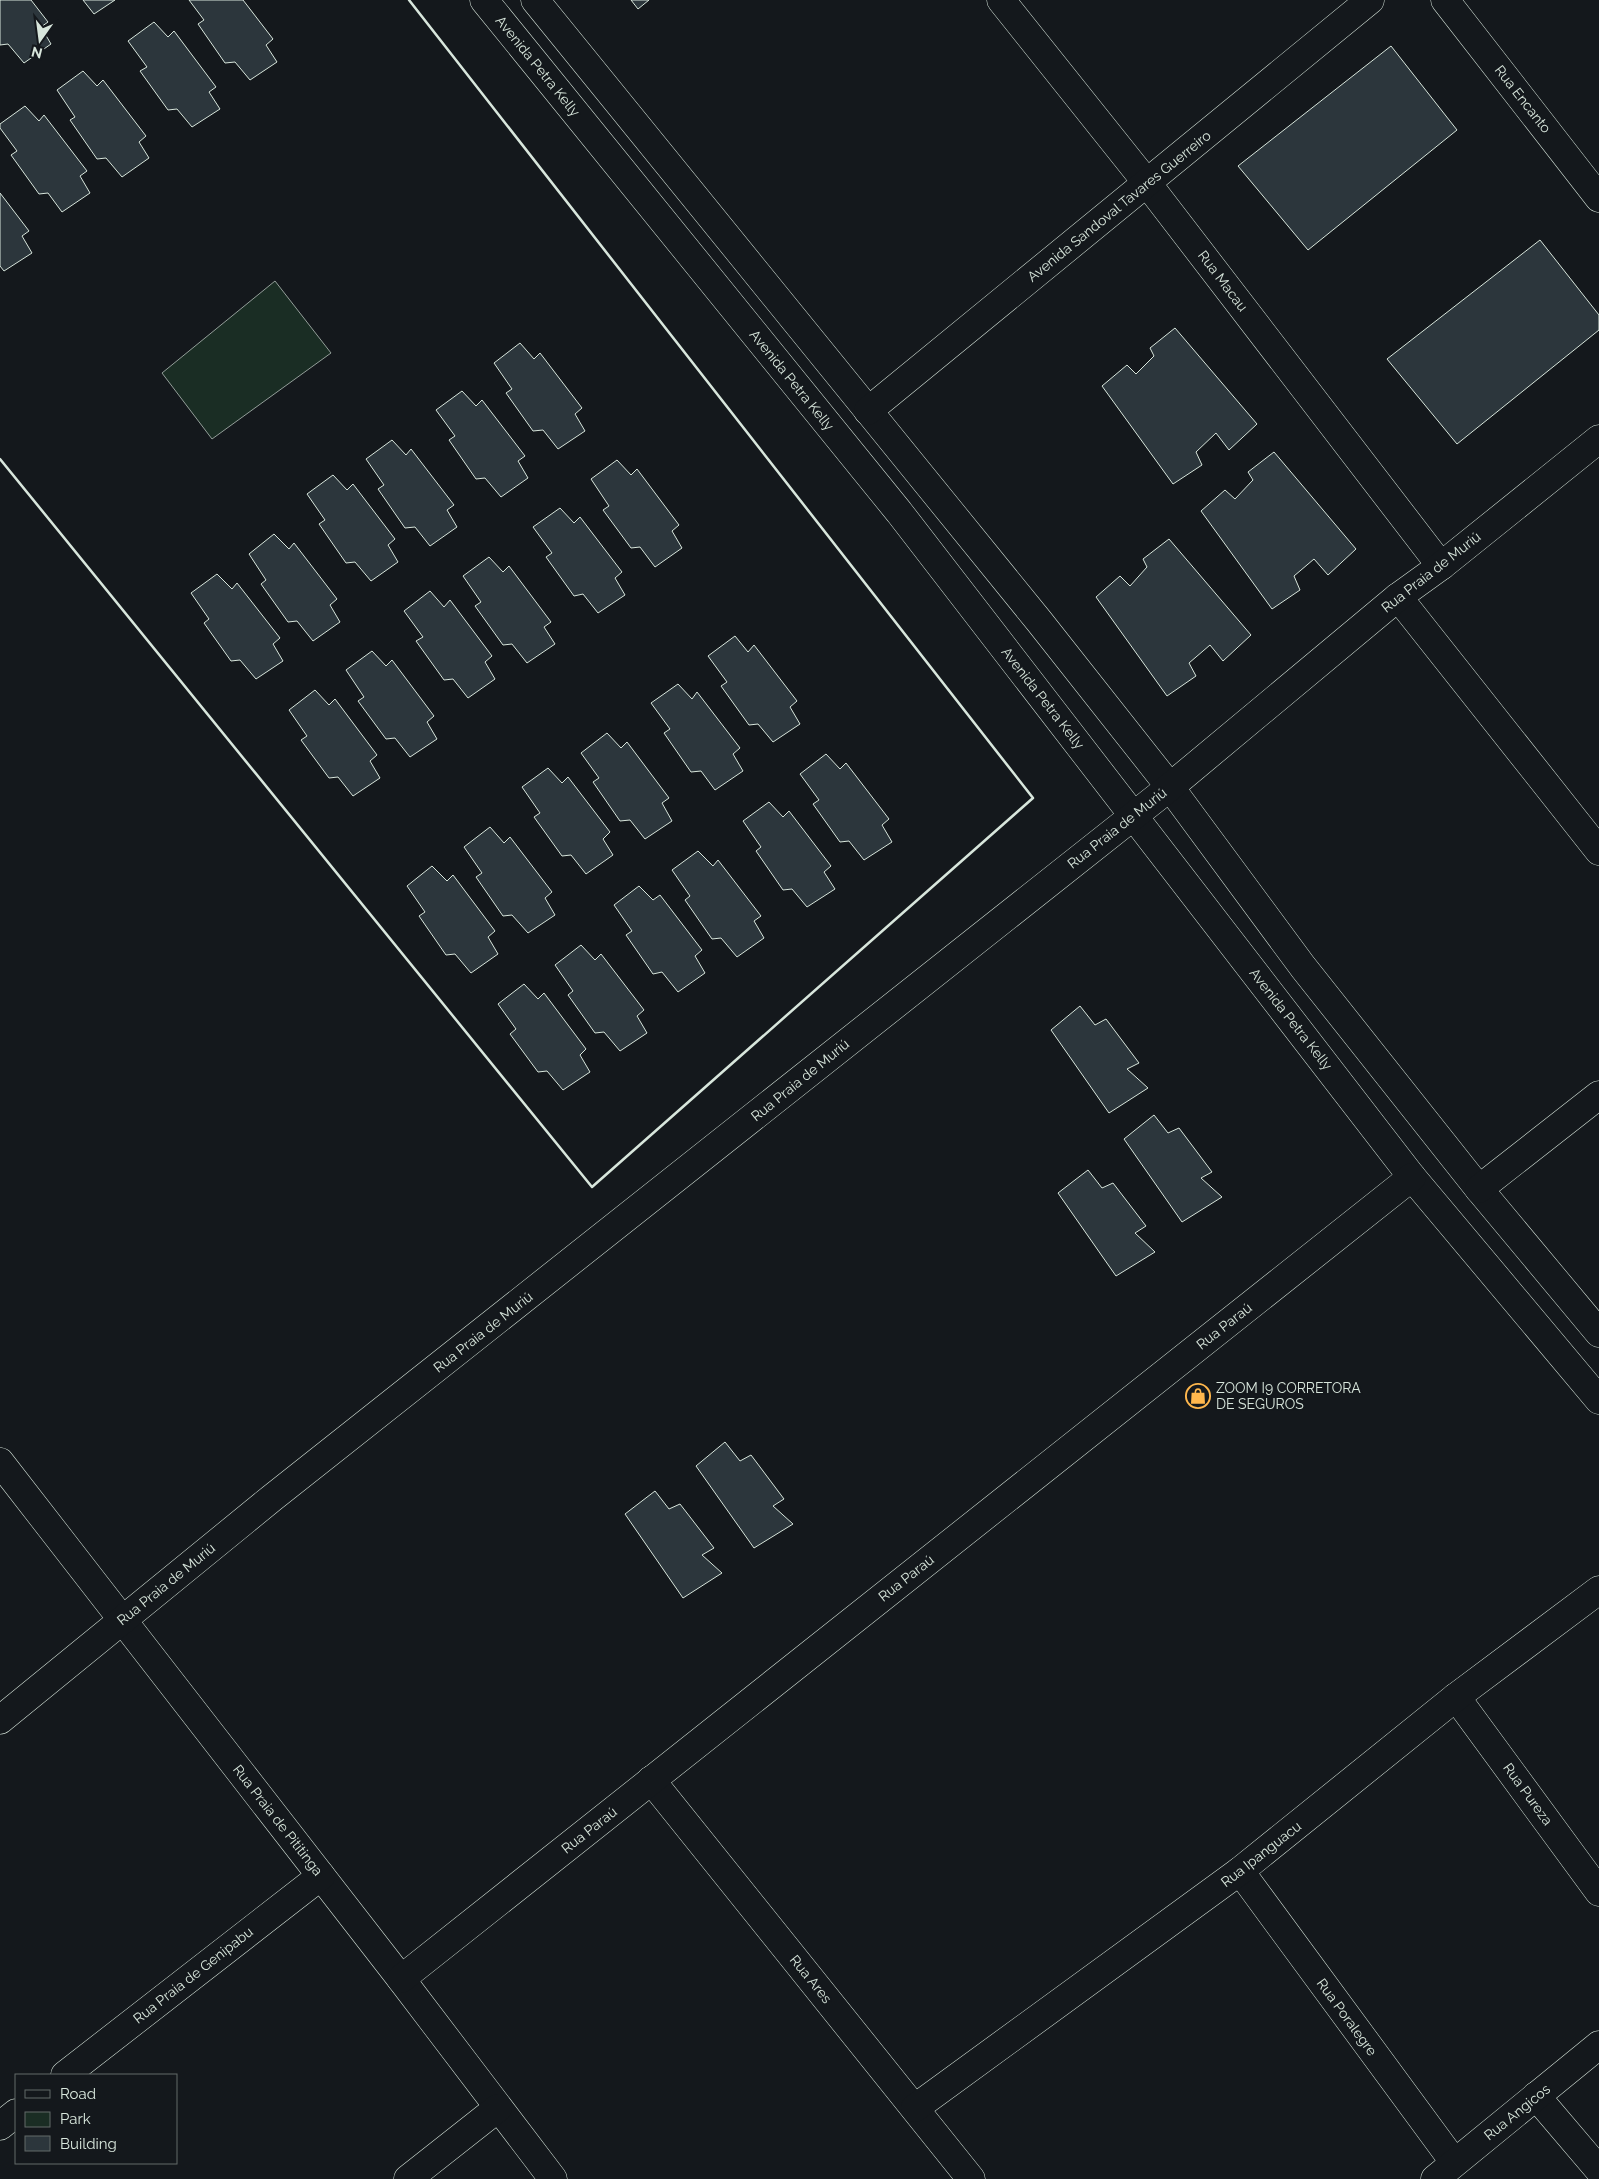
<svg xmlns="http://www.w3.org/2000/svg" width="1599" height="2179" viewBox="0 0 1599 2179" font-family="Raleway,sans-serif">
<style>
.green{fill:#1a2d24;stroke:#939e99}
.building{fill:#2c363c;stroke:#d8e6dc}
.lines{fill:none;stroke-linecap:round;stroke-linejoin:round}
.minor-casing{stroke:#d8e6dc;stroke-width:29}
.minor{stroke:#14181c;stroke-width:28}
.wall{stroke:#d8e6dc;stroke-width:2.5}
.labels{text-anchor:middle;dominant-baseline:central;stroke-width:4;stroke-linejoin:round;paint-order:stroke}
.street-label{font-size:14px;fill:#d8e6dc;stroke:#14181c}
.poi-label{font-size:14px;fill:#d8e6dc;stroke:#14181c;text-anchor:start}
</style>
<rect width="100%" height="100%" fill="#14181c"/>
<!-- green -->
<path class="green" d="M275 281 331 353 212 439 162 373Z"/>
<!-- building -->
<g class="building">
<path d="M0 0H31L48 22 41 27 51 44 24 63 8 44 0 45Z"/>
<path d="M83 0H115L94 14Z"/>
<path d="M189 0H243L273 39 266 45 277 62 250 80 235 62 225 63 198 24 204 20Z"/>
<path d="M631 0H649L638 9Z"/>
<path d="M154 22 168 37 174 31 216 87 209 92 220 109 192 127 177 109 168 110 140 71 147 67 128 41Z"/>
<path d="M1391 46 1457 130 1308 250 1238 166Z"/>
<path d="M83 71 97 86 103 80 146 136 139 142 149 158 122 177 106 158 97 159 70 120 75 117 57 90Z"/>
<path d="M25 106 39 121 44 115 87 171 80 176 90 193 62 212 48 193 39 194 11 155 17 151 0 128V124Z"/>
<path d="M0 193 29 231 22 236 32 253 4 271 0 266Z"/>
<path d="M1540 240 1599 315V330L1457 444 1387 359Z"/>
<path d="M1175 328 1257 424 1229 450 1216 433 1196 452 1202 465 1173 484 1102 386 1127 365 1136 374 1154 356 1150 348Z"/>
<path d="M520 343 534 359 540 353 582 408 575 414 585 431 558 449 543 430 533 431 506 393 512 389 494 363Z"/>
<path d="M462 391 476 406 482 400 525 456 518 461 528 478 501 497 485 478 476 479 449 440 455 436 436 410Z"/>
<path d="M392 440 406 455 411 449 454 505 447 510 457 527 430 546 415 527 405 528 378 489 384 485 366 459Z"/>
<path d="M1274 452 1356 549 1328 575 1314 559 1294 576 1300 590 1272 609 1201 511 1225 490 1235 499 1253 480 1248 472Z"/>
<path d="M617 460 631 475 637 469 679 525 672 531 682 548 655 567 640 547 631 548 603 510 609 506 591 479Z"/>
<path d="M333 475 347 490 353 484 395 539 388 545 398 562 371 581 355 562 346 563 319 524 325 520 307 494Z"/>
<path d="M560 508 574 523 580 517 622 572 615 578 625 595 598 613 583 594 574 596 546 557 552 553 533 527Z"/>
<path d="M274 534 289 549 294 543 337 599 330 605 340 622 313 641 297 621 288 622 261 584 266 580 249 554Z"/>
<path d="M1169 539 1251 635 1223 661 1210 645 1189 663 1196 676 1167 696 1096 597 1120 576 1130 586 1147 567 1143 559Z"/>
<path d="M489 557 503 572 509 566 551 622 544 627 555 644 527 663 512 644 503 645 475 606 481 602 463 576Z"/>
<path d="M217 574 232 589 237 583 280 638 273 644 283 661 256 679 240 660 231 661 204 623 209 619 191 593Z"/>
<path d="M430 591 444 607 450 600 492 656 485 662 495 679 468 698 453 679 444 680 416 641 423 637 404 611Z"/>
<path d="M735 636 748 652 754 645 797 701 790 707 800 724 773 742 758 724 749 725 721 686 727 682 708 656Z"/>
<path d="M372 651 386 666 392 660 434 716 427 722 437 739 410 757 395 738 386 739 358 701 364 697 346 670Z"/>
<path d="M678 684 692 699 697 692 740 748 733 754 743 771 715 790 701 771 691 772 664 733 670 729 651 703Z"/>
<path d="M315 690 329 705 335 699 377 755 370 761 380 778 353 796 338 777 329 778 301 740 307 736 289 710Z"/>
<path d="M607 733 621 748 627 742 669 798 662 803 672 821 645 839 630 820 620 821 593 782 599 778 581 753Z"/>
<path d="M826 754 840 769 846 763 889 819 882 825 892 842 864 860 849 841 840 842 813 804 819 800 800 774Z"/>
<path d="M548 768 562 783 568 777 610 832 603 839 613 855 586 874 571 855 562 856 534 817 540 813 522 787Z"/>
<path d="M769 802 783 817 789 811 831 866 824 872 835 889 807 907 792 889 783 890 756 851 761 847 743 821Z"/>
<path d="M490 827 504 843 510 837 552 892 545 898 555 915 528 933 512 915 503 916 476 877 482 873 464 847Z"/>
<path d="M698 851 713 866 718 860 761 916 754 921 764 938 737 957 721 938 712 939 685 900 690 896 672 870Z"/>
<path d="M432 866 447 881 453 875 495 931 488 937 498 954 471 973 455 954 446 955 419 916 425 912 407 886Z"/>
<path d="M639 886 653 900 660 895 702 950 695 956 705 973 678 992 662 972 653 974 626 935 632 931 614 905Z"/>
<path d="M581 945 595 960 601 954 644 1010 637 1016 647 1033 620 1051 604 1032 595 1033 568 995 573 991 555 965Z"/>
<path d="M524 984 538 999 544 993 586 1049 580 1055 590 1072 563 1090 547 1071 538 1072 510 1034 516 1029 498 1004Z"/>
<path d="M1080 1006 1095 1025 1106 1019 1139 1063 1127 1069 1148 1088 1109 1113 1051 1030Z"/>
<path d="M1154 1115 1168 1133 1179 1128 1212 1172 1201 1178 1222 1197 1182 1222 1124 1139Z"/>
<path d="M1088 1170 1102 1188 1113 1183 1146 1226 1135 1233 1155 1252 1116 1276 1058 1193Z"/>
<path d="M725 1442 740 1461 751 1455 784 1499 773 1506 793 1524 754 1548 696 1466Z"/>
<path d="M655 1491 669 1509 680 1504 714 1548 702 1555 722 1573 683 1598 625 1514Z"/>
</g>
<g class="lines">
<defs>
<g id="minor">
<path d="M484 0 899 512 1412 1177 1599 1400"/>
<path d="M535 0 1039 621 1170 787 1303 967 1479 1189 1599 1333"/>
<path d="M1001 0 1147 183 1441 566"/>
<path d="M1445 0 1599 198"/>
<path d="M868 411 1370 0"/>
<path d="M1398 597 1599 851"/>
<path d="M1479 1189 1599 1095"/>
<path d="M0 1462 401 1979 553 2179"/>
<path d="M1456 1697 1599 1892"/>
<path d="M0 1720 272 1498 1170 787 1398 597 1441 566 1599 439"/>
<path d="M651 1780 971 2179"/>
<path d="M1240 1871 1454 2162"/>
<path d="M401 1979 1412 1177"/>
<path d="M65 2075 321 1876"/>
<path d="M1536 2096 1599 2170"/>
<path d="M915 2108 1240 1871 1456 1697 1599 1590"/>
<path d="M0 2126 16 2113"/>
<path d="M408 2179 498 2108"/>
<path d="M1435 2179 1599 2045"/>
</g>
</defs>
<!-- minor casing -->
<use href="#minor" class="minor-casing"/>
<!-- minor -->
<use href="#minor" class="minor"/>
<!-- wall -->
<path class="wall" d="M0 459 592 1187 1033 798 409 0"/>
</g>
<!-- icons -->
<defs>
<symbol id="shop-ring" viewBox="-11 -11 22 22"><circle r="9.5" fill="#14181c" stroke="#ffb74d" stroke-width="1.5"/><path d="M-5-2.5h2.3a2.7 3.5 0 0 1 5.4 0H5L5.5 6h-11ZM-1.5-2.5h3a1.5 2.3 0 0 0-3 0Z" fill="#ffb74d"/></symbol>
</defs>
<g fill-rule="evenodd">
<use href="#shop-ring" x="1184" y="1382" width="28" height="28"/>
</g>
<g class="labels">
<!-- street labels -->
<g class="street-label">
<text transform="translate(538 66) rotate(51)">Avenida Petra Kelly</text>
<text transform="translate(1523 99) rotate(52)">Rua Encanto</text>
<text transform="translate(1119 206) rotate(-39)">Avenida Sandoval Tavares Guerreiro</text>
<text transform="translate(1223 281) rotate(53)">Rua Macau</text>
<text transform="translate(792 380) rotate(51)">Avenida Petra Kelly</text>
<text transform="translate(1431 572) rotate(-38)">Rua Praia de Muriú</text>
<text transform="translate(1043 698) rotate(52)">Avenida Petra Kelly</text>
<text transform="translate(1117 828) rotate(-38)">Rua Praia de Muriú</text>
<text transform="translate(1291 1019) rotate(52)">Avenida Petra Kelly</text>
<text transform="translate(800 1080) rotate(-39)">Rua Praia de Muriú</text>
<text transform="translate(1224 1326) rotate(-38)">Rua Paraú</text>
<text transform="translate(483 1332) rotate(-38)">Rua Praia de Muriú</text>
<text transform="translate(906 1578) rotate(-38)">Rua Paraú</text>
<text transform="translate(166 1584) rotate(-39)">Rua Praia de Muriú</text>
<text transform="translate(1528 1794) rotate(54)">Rua Pureza</text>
<text transform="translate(278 1820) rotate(52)">Rua Praia de Pititinga</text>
<text transform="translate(589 1830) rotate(-38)">Rua Paraú</text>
<text transform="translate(1261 1854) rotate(-38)">Rua Ipanguacu</text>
<text transform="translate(193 1975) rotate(-38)">Rua Praia de Genipabu</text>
<text transform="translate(811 1979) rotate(51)">Rua Ares</text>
<text transform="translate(1347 2017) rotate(54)">Rua Poralegre</text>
<text transform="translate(1517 2112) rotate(-39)">Rua Angicos</text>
</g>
<!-- poi labels -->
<g class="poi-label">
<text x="1216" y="1388">ZOOM I9 CORRETORA<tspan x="1216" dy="16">DE SEGUROS</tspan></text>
</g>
</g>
<!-- legend -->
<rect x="15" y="2074" width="162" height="90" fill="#14181c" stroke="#626a69"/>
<rect x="25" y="2090" width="25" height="8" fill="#14181c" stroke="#626a69"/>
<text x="60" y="2099" font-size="15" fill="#d8e6dc">Road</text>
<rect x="25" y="2112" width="25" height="15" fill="#1a2d24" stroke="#626a69"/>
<text x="60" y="2124" font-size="15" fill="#d8e6dc">Park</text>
<rect x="25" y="2136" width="25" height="15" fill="#2c363c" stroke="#626a69"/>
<text x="60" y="2149" font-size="15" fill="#d8e6dc">Building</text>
<!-- north arrow -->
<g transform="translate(40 40) rotate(194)" stroke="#14181c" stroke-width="4" paint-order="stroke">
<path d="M0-4L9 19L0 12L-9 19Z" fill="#d8e6dc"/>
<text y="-8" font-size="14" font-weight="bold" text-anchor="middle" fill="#d8e6dc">N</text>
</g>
</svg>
